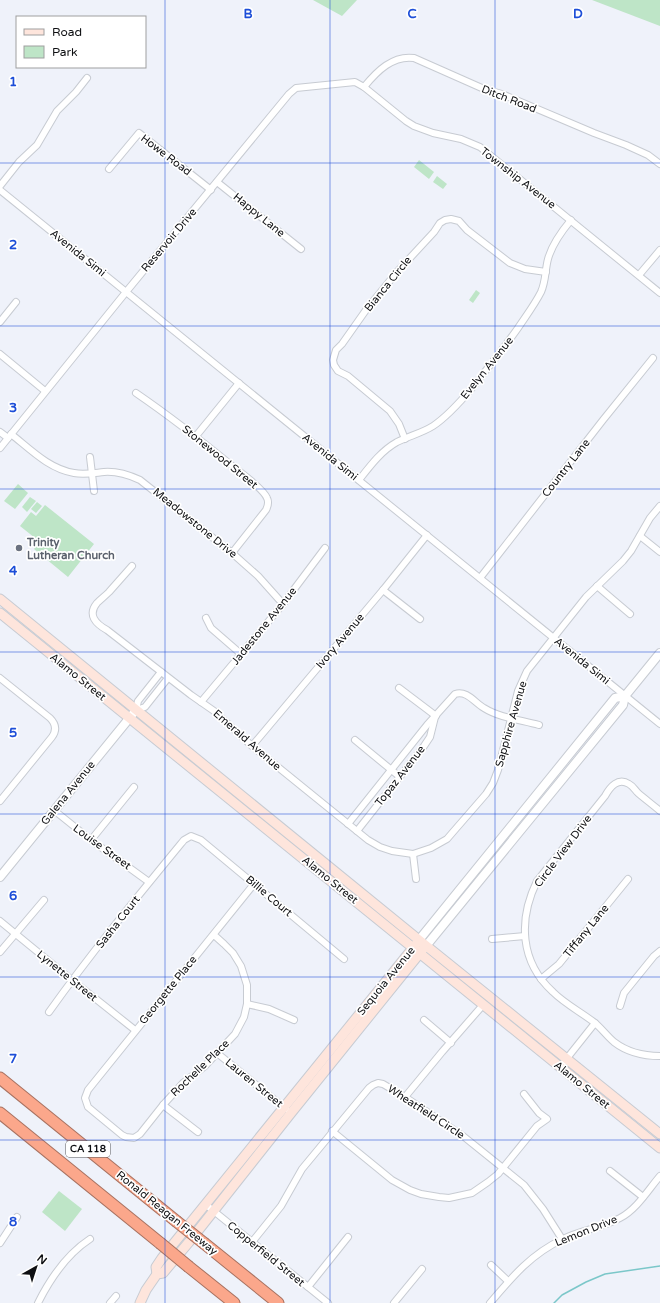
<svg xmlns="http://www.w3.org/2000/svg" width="660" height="1303" viewBox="0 0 660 1303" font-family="'Varela Round',sans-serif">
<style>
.green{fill:#bee5c7}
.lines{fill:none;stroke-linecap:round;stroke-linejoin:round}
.stream{stroke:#7bc7c9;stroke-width:1.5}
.minor-casing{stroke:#c7cbd2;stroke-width:8}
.tertiary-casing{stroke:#c7cbd2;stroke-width:10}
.secondary-casing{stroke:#c7cbd2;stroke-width:11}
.motorway-casing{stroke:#a87261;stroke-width:13}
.minor{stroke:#fff;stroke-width:6}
.tertiary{stroke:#fff;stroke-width:8}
.secondary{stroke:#fee5dc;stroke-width:9}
.motorway{stroke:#fba78b;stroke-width:11}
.motorway-bridge-casing{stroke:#a87261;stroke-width:13;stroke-linecap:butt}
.motorway-bridge{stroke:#fba78b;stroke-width:11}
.grid{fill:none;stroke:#1d4ed8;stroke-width:1;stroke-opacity:0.55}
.worship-dot{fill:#6b7280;stroke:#fff;stroke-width:1.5}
.labels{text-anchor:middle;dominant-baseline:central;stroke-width:3.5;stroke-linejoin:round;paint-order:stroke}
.shield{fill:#fff;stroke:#565759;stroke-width:1}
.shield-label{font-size:10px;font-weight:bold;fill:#0e0f12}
.street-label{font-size:11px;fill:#0e0f12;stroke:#fff}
.worship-label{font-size:11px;font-weight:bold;fill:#5b616d;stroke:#fff;text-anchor:start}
.grid-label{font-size:13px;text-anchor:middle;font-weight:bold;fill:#1d4ed8;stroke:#fff;stroke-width:3.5;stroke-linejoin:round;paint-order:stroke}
</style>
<rect width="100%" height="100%" fill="#eff2fa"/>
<!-- green -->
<g class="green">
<path d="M313 0H357L342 16Z"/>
<path d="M592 0H660V26Z"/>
<path d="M419 160 434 172 429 179 414 167Z"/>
<path d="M437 176 447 184 443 189 433 182Z"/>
<path d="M476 290 480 293 473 303 469 300Z"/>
<path d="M18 484 28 493 15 509 4 501Z"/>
<path d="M30 497 36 501 27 512 22 507Z"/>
<path d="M37 502 42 506 36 513 31 509Z"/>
<path d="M45 505 94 544 68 577 34 549 40 542 20 526 31 512 36 516Z"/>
<path d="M59 1191 82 1209 65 1231 42 1212Z"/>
</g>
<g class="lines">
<!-- stream -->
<path class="stream" d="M554 1303 562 1295 586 1282 605 1274 660 1266"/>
<defs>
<g id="minor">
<path d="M364 87C377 71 393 55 414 58L484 89 502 94 594 133 626 145 648 155 660 164"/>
<path d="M109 169 139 133 211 190"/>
<path d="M217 182 301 249"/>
<path d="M0 186 19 162 37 145 57 111 76 92 87 78"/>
<path d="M0 190 660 724"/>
<path d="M639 275 660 250"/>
<path d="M0 322 16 302"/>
<path d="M0 354 45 391"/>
<path d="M136 393C171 417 203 442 236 469 244 475 264 490 267 498 269 502 268 506 266 510L232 553"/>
<path d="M0 432 8 438"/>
<path d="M11 434C30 449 49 469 74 473 84 475 94 473 104 472 117 471 129 475 140 480L232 553 258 576 283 604"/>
<path d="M196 436 239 383"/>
<path d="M405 439 399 424 390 411 348 376 338 371 334 365 333 360 336 350 342 344 366 310 397 272 434 232 440 223 445 220 451 219 459 221 467 230 510 263 525 269 546 272"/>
<path d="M0 448 126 292 289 94 296 88 355 82 364 87 406 121 414 126 433 133 461 139 480 147 660 293"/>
<path d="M90 457 94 491"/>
<path d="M359 480C370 466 381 451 397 442 409 436 422 433 433 426 448 416 461 401 472 388 488 368 504 348 518 328 526 316 535 304 541 292 546 281 545 270 548 259 552 244 561 232 571 220"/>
<path d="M640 536 660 552"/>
<path d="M132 566C124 575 116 584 109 592 105 596 101 599 97 603 87 615 96 624 107 630L191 695 214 711 252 746 368 840 380 847 392 851 413 854 431 848 447 839 453 832 486 794 493 783 498 770 518 691 527 671 586 597 623 561 631 551 650 518 660 506"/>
<path d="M480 578 603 420 653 358"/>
<path d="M597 586 630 614"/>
<path d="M383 590 420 619"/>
<path d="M206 618 211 628 241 654"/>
<path d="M0 678 50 718C56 724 57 730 52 737L0 801"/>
<path d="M399 688 436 716"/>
<path d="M201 702 283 604 325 548"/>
<path d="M136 710 145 707 168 678"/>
<path d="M136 710 138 701 161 672"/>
<path d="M355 740 400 777"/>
<path d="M252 746 383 590 427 535"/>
<path d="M55 811 91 840 149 882"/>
<path d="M660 811C653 805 645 799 638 793 635 790 633 786 629 784 618 777 610 787 605 796L537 881C518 920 520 962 553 992 565 1004 581 1012 595 1023 602 1029 607 1036 614 1042 627 1052 645 1056 660 1056"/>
<path d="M348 824 427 725 455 694C467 690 475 703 484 708 500 718 521 720 539 725"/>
<path d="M357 831 424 746 430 737 435 717"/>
<path d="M91 840 134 787"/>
<path d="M413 854 416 879"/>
<path d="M0 921 72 980 135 1030"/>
<path d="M214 935 224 944 233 953 241 966 247 985V1004L244 1017 235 1034 205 1066 183 1083 163 1105 140 1134 134 1138 126 1137 122 1135 88 1107 85 1098 88 1090 254 884"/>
<path d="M492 939 525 936"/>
<path d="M0 952 44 900"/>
<path d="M541 979 559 964 628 879"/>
<path d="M247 1004 269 1009 294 1020"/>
<path d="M620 1006 624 993 654 956 660 951"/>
<path d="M49 1012C91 953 138 896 184 840L191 836 201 840 344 959"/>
<path d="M424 1020 451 1043"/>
<path d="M217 1053 286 1109"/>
<path d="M560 1067 595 1023"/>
<path d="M405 1097 442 1052 483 1005"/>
<path d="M163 1105 198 1132"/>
<path d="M332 1131 392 1180 410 1190 421 1194 439 1197 449 1198 472 1193 488 1182 498 1174 537 1126 547 1119 539 1113 524 1094"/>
<path d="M610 1171 643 1197"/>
<path d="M205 1204 328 1303"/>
<path d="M252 1242 281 1206 302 1169 369 1088 373 1085 378 1083 383 1084 405 1097 463 1136 524 1185 543 1209 562 1239"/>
<path d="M0 1243 17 1217"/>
<path d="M491 1265 508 1281"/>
<path d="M308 1287 348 1237"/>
<path d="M38 1303C50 1279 67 1254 90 1239"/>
<path d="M110 1303 116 1296"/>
<path d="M394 1303 422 1269"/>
<path d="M490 1303C512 1277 531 1254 563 1239 581 1230 602 1228 620 1218 637 1209 648 1190 660 1176"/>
</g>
<g id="tertiary">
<path d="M0 877 136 710"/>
<path d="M419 940 615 698 625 696"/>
<path d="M426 946 623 705 625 696 660 653"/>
</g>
<g id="secondary">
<path d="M0 599 419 940 660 1134"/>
<path d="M0 613 660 1148"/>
<path d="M157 1274 156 1267 162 1258 417 943"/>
<path d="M140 1303 146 1290 157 1274 163 1273 189 1242 291 1113 424 948"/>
</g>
<g id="motorway">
<path d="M0 1078 176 1221"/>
<path d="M0 1113 160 1243"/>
<path d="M205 1244 278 1303"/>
<path d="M189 1267 234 1303"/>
</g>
</defs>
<!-- minor casing -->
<use href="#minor" class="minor-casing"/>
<!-- tertiary casing -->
<use href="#tertiary" class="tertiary-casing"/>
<!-- secondary casing -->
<use href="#secondary" class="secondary-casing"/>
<!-- motorway casing -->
<use href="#motorway" class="motorway-casing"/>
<!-- minor -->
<use href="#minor" class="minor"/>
<!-- tertiary -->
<use href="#tertiary" class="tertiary"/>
<!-- secondary -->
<use href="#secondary" class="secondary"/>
<!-- motorway -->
<use href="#motorway" class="motorway"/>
<defs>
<g id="motorway-bridge">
<path d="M176 1221 205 1244"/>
<path d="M160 1243 189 1267"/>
</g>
</defs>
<!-- motorway-bridge casing -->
<use href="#motorway-bridge" class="motorway-bridge-casing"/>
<!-- motorway-bridge -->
<use href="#motorway-bridge" class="motorway-bridge"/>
</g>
<!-- grid -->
<path class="grid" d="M165 0V1303M330 0V1303M495 0V1303M0 163H660M0 326H660M0 489H660M0 652H660M0 814H660M0 977H660M0 1140H660"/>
<!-- markers -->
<circle class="worship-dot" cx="19" cy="548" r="4"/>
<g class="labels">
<!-- shield labels -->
<rect class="shield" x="66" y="1141" width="44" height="16" rx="3"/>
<g class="shield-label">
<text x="88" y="1149">CA 118</text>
</g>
<!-- street labels -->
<g class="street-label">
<text transform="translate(509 99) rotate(21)">Ditch Road</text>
<text transform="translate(166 155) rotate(37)">Howe Road</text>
<text transform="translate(518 178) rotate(38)">Township Avenue</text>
<text transform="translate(259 215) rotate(39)">Happy Lane</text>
<text transform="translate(169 240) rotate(-50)">Reservoir Drive</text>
<text transform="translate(78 253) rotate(39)">Avenida Simi</text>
<text transform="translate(388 284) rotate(-51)">Bianca Circle</text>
<text transform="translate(487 368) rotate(-51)">Evelyn Avenue</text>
<text transform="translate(220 457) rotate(39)">Stonewood Street</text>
<text transform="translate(330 457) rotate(39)">Avenida Simi</text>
<text transform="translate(566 468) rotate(-52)">Country Lane</text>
<text transform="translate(195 523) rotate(39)">Meadowstone Drive</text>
<text transform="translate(264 626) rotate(-51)">Jadestone Avenue</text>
<text transform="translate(340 641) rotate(-50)">Ivory Avenue</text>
<text transform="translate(582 661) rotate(39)">Avenida Simi</text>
<text transform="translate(78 677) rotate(39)">Alamo Street</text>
<text transform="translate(511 724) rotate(-74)">Sapphire Avenue</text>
<text transform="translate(247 740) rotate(41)">Emerald Avenue</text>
<text transform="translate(400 776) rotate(-52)">Topaz Avenue</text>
<text transform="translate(68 793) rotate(-51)">Galena Avenue</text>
<text transform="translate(102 847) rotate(36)">Louise Street</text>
<text transform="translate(563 851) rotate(-53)">Circle View Drive</text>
<text transform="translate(330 880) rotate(39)">Alamo Street</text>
<text transform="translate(269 896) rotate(40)">Billie Court</text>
<text transform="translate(118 922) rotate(-52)">Sasha Court</text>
<text transform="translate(586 931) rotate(-51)">Tiffany Lane</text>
<text transform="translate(67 976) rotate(39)">Lynette Street</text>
<text transform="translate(386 981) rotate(-51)">Sequoia Avenue</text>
<text transform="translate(168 990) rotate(-51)">Georgette Place</text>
<text transform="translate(200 1068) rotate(-44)">Rochelle Place</text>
<text transform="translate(254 1083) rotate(39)">Lauren Street</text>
<text transform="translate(582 1085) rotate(39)">Alamo Street</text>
<text transform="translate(426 1112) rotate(33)">Wheatfield Circle</text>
<text transform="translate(167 1213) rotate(39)">Ronald Reagan Freeway</text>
<text transform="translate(586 1231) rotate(-22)">Lemon Drive</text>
<text transform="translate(266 1254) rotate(39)">Copperfield Street</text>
</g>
<!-- worship labels -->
<g class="worship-label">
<text x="27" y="542">Trinity<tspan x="27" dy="13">Lutheran Church</tspan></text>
</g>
</g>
<g class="grid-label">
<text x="248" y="18">B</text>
<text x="412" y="18">C</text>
<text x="578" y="18">D</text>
<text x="13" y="86">1</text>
<text x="13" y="249">2</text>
<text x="13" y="412">3</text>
<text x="13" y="575">4</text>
<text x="13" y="737">5</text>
<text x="13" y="900">6</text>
<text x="13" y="1063">7</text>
<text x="13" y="1226">8</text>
</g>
<!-- legend -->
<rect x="16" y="16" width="130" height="52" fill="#ffffff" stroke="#9f9fa0"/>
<rect x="24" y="29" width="20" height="6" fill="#fee5dc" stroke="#9f9fa0"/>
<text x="52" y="36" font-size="12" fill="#0e0f12">Road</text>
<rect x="24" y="46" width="20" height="12" fill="#bee5c7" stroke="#9f9fa0"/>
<text x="52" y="56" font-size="12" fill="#0e0f12">Park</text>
<!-- north arrow -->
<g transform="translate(36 1267) rotate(39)" stroke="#ffffff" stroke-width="3" paint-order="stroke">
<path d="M0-3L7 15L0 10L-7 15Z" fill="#0e0f12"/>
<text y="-6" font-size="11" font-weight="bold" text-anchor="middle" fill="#0e0f12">N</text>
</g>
</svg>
